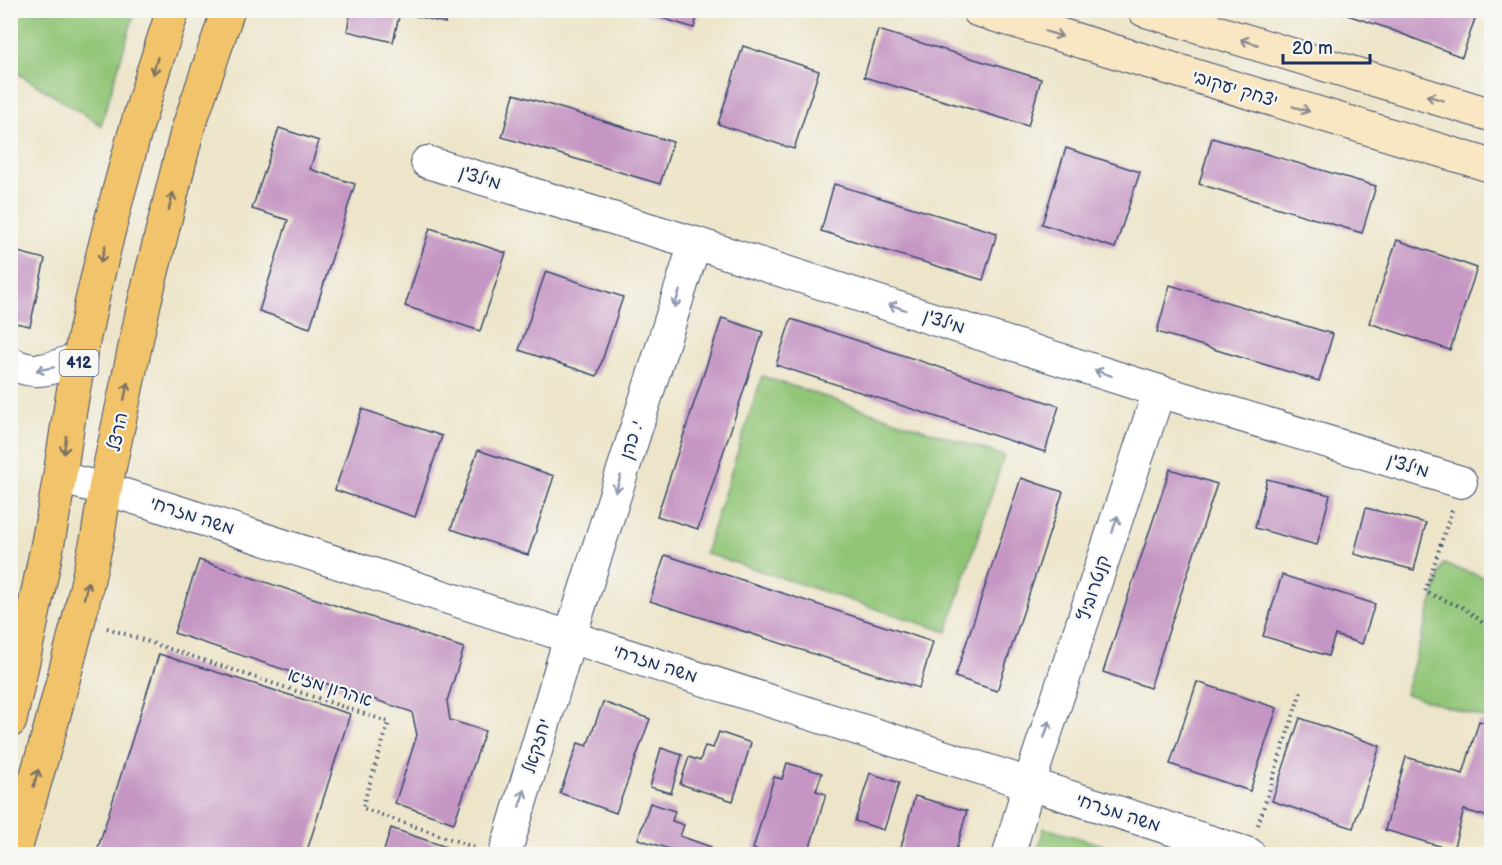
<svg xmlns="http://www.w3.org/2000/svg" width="1502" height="865" viewBox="0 0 1502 865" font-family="'Balsamiq Sans','Playpen Sans Hebrew',sans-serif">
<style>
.green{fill:#91c576;stroke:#567a6a;stroke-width:1.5}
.building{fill:#c596c3}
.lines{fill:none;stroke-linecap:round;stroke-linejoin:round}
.minor-casing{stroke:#3a4a6e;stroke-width:34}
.secondary-casing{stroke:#3a4a6e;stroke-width:35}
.primary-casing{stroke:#3a4a6e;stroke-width:35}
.path{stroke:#3a4a6e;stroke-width:4;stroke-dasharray:1.5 4.5;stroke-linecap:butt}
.minor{stroke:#fff;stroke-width:32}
.secondary{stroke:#f9e7c3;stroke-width:33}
.primary{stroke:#f1c36a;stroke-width:33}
.oneway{stroke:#8a8b90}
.oneway2{stroke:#7b7263}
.oneway3{stroke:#8d97ae}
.labels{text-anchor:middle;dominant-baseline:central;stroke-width:4.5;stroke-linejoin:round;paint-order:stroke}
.shield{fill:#f6f6f2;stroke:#5d6b8a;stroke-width:1.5}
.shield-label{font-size:16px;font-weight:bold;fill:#1b2f5e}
.street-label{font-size:18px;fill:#1b2f5e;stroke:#f6f6f2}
</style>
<rect width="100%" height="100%" fill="#f6f6f2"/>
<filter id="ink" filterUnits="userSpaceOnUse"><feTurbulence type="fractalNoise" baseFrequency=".0167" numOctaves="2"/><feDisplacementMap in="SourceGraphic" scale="12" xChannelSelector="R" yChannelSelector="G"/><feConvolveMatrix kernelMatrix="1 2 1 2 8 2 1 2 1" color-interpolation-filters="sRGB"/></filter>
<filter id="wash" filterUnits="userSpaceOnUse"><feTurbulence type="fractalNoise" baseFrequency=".008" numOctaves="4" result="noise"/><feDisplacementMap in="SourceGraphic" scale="24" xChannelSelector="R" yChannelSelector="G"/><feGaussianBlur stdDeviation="1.35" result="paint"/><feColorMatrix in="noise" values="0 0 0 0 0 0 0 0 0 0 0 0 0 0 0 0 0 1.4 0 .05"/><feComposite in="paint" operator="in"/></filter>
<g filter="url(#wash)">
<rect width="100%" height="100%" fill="#ede5c9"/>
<!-- green -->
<g class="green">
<path d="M10 11H135L101 125 11 69Z"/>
<path d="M762 376 1004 456 947 632 705 553Z"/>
<path d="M1443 564 1491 579V720L1405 694Z"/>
<path d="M1044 828 1134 854H1037Z"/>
</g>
<g id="blocks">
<!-- building -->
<g class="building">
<path d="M351 10H448L445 23 400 12 393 42 347 31Z"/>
<path d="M636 10H699L694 28Z"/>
<path d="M1332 10H1478L1462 57 1384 27Z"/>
<path d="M878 30 1041 79 1028 126 864 77Z"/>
<path d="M743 46 819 71 794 149 718 124Z"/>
<path d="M514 94 673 142 660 184 502 137Z"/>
<path d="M279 128 319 141 310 169 355 184 310 328 259 311 288 220 252 209Z"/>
<path d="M1212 138 1376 186 1362 233 1199 184Z"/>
<path d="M1066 148 1140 172 1115 248 1042 224Z"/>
<path d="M834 184 997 233 983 280 821 231Z"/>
<path d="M430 228 506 253 480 331 405 306Z"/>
<path d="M1397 240 1477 268 1450 350 1369 323Z"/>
<path d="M10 250 45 259 30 326 10 322Z"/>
<path d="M546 271 623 297 597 376 519 350Z"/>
<path d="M1170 285 1333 334 1319 381 1157 332Z"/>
<path d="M722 318 763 332 698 529 657 516Z"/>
<path d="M791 319 1059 406 1045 452 776 365Z"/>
<path d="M362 409 442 436 415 517 335 490Z"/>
<path d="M478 450 554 476 528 555 451 529Z"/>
<path d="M1170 469 1217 484 1150 688 1103 672Z"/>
<path d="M1021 478 1063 492 997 691 955 677Z"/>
<path d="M1267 479 1330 495 1317 545 1255 528Z"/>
<path d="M1366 508 1426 523 1414 570 1354 554Z"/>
<path d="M665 555 933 642 919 688 650 601Z"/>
<path d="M199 560 464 648 447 701 450 720 485 731 454 823 395 803 417 735 412 712 174 633Z"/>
<path d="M1282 575 1375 604 1362 644 1335 635 1328 656 1263 636Z"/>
<path d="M159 654 350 714 306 854H96Z"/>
<path d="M1197 682 1277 708 1250 791 1170 764Z"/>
<path d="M603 702 650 719 616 813 560 793 578 743 587 746Z"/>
<path d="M1300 718 1380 746 1353 828 1272 801Z"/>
<path d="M1479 721 1492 725V818L1464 810 1453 850 1385 830 1406 757 1463 774Z"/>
<path d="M719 732 751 743 733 801 680 784 689 757 700 761 705 746 713 748Z"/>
<path d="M661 748 682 755 671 793 650 787Z"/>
<path d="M787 763 822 773 816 791 826 794 808 854H769L753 849 774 777 782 779Z"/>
<path d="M870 773 899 783 884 830 855 821Z"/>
<path d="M915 796 967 811 955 854H899Z"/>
<path d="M650 803 675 811 672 821 684 825 680 836 711 847 708 854H685L638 839Z"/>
<path d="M391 828 449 848 447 854H383Z"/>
</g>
</g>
</g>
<g filter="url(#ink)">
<use href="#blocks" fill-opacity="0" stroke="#3a4a6e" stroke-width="1.5"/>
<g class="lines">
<defs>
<g id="minor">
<path d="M427 162 695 243 1159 391 1461 482"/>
<path d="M10 362C35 378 55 367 79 358"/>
<path d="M60 478 105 489 151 503 1249 854"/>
<path d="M505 854 570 637 695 243"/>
<path d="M1009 854 1029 784 1159 391"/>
</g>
<g id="secondary">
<path d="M978 10 1492 166"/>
<path d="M1144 10 1492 115"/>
</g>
<g id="primary">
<path d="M10 721C24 656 39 591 51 526 62 470 68 412 80 356 104 240 135 123 173 10"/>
<path d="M14 854 51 726 79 619 98 535 105 489 144 304 187 132 228 10"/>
</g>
</defs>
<!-- minor casing -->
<use href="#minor" class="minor-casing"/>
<!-- secondary casing -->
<use href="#secondary" class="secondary-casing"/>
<!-- primary casing -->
<use href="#primary" class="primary-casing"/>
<!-- path -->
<g class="path">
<path d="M1452 510 1425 592 1464 608 1492 630"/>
<path d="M107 628 389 722 362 808 476 848"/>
<path d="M1258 825 1301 691"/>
</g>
<!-- minor -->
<use href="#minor" class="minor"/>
<!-- secondary -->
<use href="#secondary" class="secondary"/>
<!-- primary -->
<use href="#primary" class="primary"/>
</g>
<!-- one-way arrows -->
<defs><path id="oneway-shaft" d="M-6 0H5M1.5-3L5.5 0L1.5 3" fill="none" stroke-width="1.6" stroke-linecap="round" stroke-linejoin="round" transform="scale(1.5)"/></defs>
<g class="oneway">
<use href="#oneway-shaft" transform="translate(1054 34) rotate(17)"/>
<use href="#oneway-shaft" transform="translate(1249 42) rotate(-163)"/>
<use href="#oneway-shaft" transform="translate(1435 98) rotate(-163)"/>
<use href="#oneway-shaft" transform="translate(1301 109) rotate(17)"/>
</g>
<g class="oneway2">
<use href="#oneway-shaft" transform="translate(155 66) rotate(106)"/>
<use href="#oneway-shaft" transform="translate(171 201) rotate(-76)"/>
<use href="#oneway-shaft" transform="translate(103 254) rotate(105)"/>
<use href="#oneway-shaft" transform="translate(126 391) rotate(-78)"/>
<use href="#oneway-shaft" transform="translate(65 445) rotate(99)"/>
<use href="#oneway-shaft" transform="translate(86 590) rotate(-77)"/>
<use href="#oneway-shaft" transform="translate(36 778) rotate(-74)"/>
</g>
<g class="oneway3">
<use href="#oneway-shaft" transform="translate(677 299) rotate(108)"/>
<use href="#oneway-shaft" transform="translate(897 307) rotate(-162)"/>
<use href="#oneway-shaft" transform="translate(45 369) rotate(170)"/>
<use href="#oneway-shaft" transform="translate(1103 373) rotate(-162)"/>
<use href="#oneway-shaft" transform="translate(618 484) rotate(108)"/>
<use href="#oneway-shaft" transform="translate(1115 524) rotate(-72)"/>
<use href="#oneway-shaft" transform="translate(1047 729) rotate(-72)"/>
<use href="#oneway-shaft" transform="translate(522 798) rotate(-73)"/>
</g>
</g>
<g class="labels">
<!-- shield labels -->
<rect class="shield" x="59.5" y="350" width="39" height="26" rx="4.5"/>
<g class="shield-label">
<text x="79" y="363">412</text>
</g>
<!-- street labels -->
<g class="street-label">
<text transform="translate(1235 89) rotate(17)">יצחק יעקובי</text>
<text transform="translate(480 178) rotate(17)">מילצ'ן</text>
<text transform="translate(944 322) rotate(18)">מילצ'ן</text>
<text transform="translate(118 432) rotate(-78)">הרצל</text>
<text transform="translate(632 440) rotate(-72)">י. כהן</text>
<text transform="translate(1408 466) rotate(17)">מילצ'ן</text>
<text transform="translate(192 516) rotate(18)">משה מזרחי</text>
<text transform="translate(1094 588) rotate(-72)">קנטרוביץ</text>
<text transform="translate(655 664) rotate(18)">משה מזרחי</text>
<text transform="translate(330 688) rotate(18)">אהרון מזיא</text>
<text transform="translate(537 746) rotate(-73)">יחזקאל</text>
<text transform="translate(1118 813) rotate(18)">משה מזרחי</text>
</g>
</g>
<!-- margin -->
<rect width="1502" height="865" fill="none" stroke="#f6f6f2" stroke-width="36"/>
<!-- scale -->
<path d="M1283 54v9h87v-9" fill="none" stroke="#1b2f5e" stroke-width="3"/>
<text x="1292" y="54" font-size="18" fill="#1b2f5e" stroke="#f6f6f2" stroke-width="4.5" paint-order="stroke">20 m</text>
</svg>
